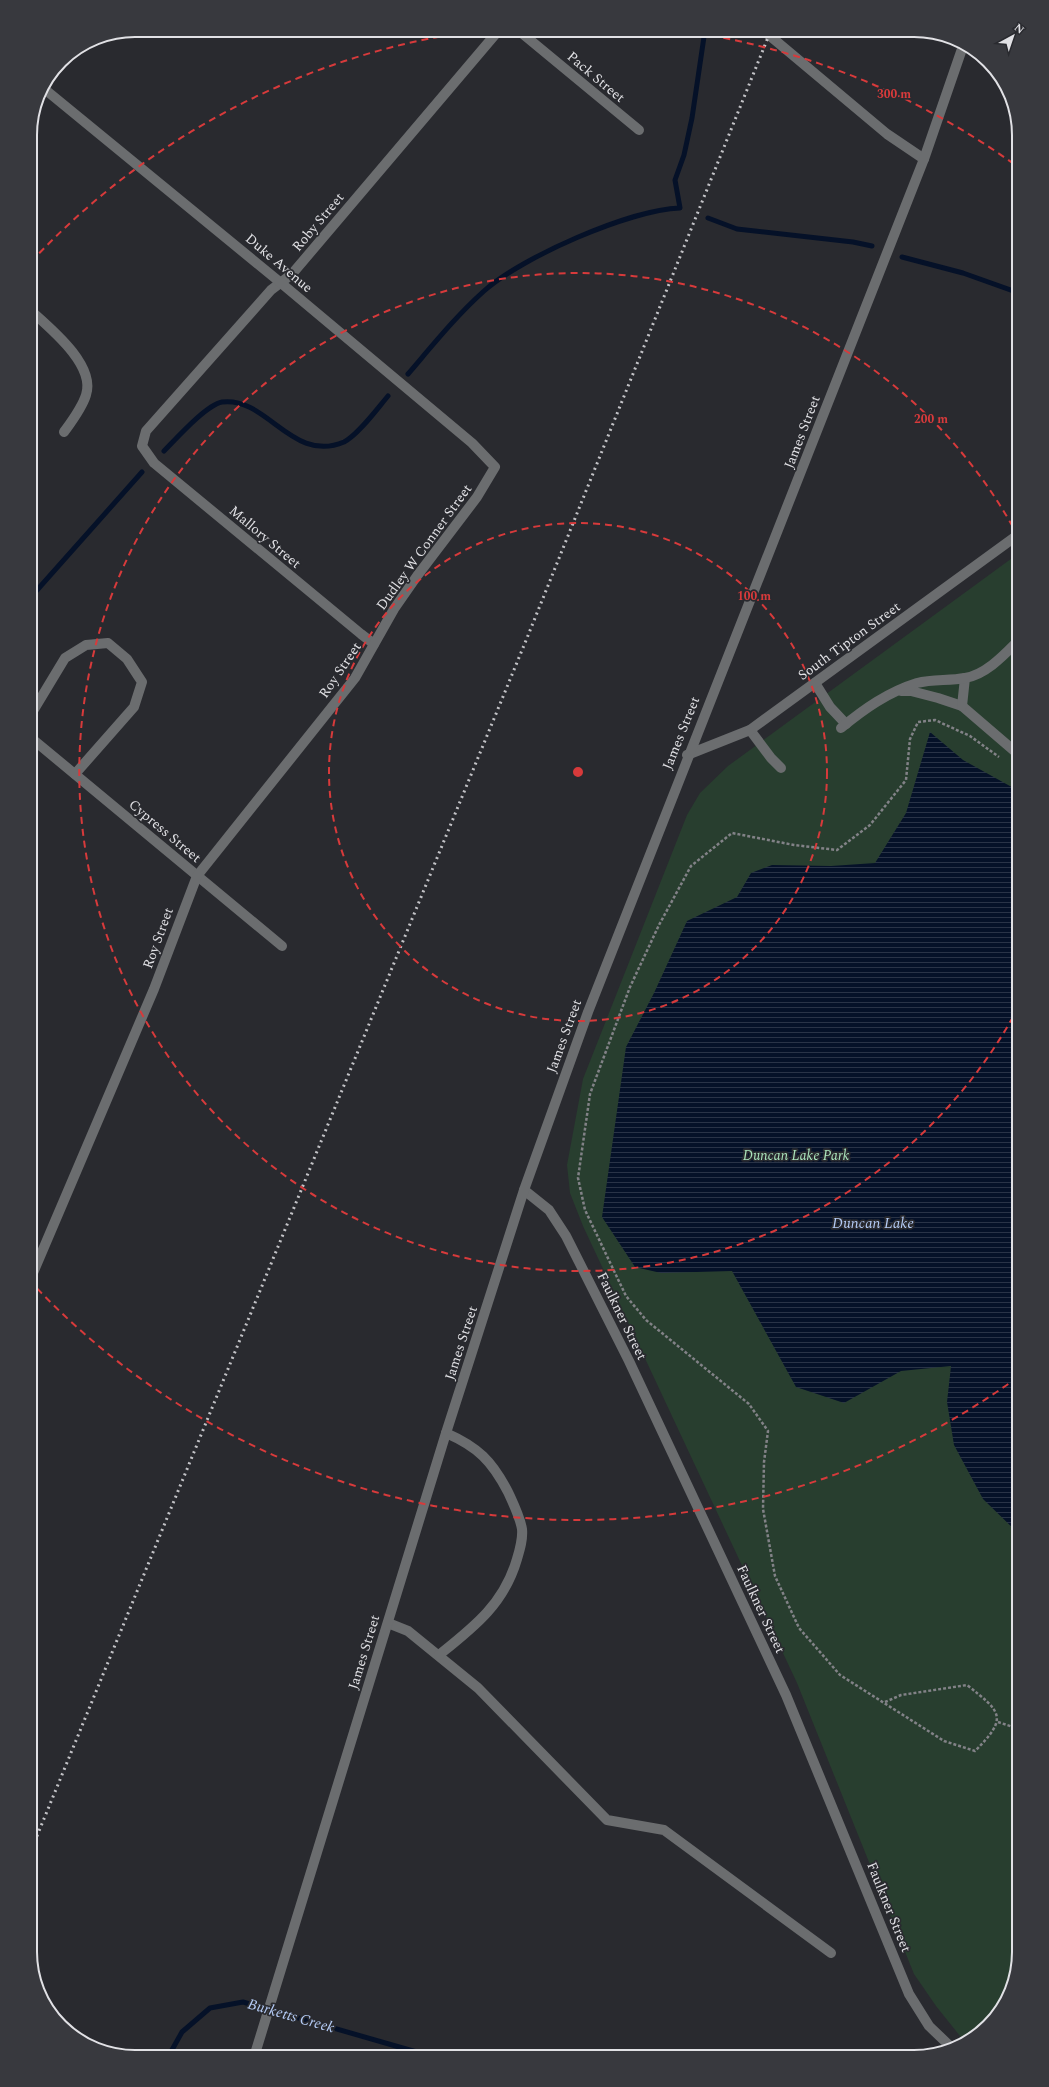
<svg xmlns="http://www.w3.org/2000/svg" width="1049" height="2087" viewBox="0 0 1049 2087" font-family="Spectral,serif">
<style>
.park{fill:#283e2f}
.water{fill:url(#water-rules)}
.lines{fill:none;stroke-linecap:round;stroke-linejoin:round}
.stream{stroke:#051128;stroke-width:5}
.path{stroke:#828287;stroke-width:2.5;stroke-dasharray:3 2;stroke-linecap:butt}
.minor{stroke:#6b6d6f;stroke-width:10}
.rail{stroke:#c3c3c7;stroke-width:3;stroke-dasharray:2 4;stroke-linecap:butt}
.ring{fill:none;stroke:#d73a3b;stroke-width:2;stroke-dasharray:7 5}
.labels{text-anchor:middle;dominant-baseline:central;stroke-width:3.5;stroke-linejoin:round;paint-order:stroke}
.street-label{font-size:14px;fill:#e1e1e5;stroke:#292a2f}
.park-label{font-size:14px;font-style:italic;fill:#abe5bd;stroke:#292a2f}
.water-label{font-size:15px;font-style:italic;fill:#b4cbf5;stroke:#292a2f}
.rim{fill:none;stroke:#e1e1e5;stroke-width:2}
.centre{fill:#d73a3b;stroke:#292a2f;stroke-width:2}
.ring-label{font-size:12px;text-anchor:middle;font-weight:bold;fill:#d73a3b;stroke:#292a2f;stroke-width:3.5;stroke-linejoin:round;paint-order:stroke}
</style>
<defs>
<pattern id="water-rules" width="6" height="5" patternUnits="userSpaceOnUse"><rect width="6" height="5" fill="#051128"/><path d="M0 2.5h6" fill="none" stroke="#293347"/></pattern>
</defs>
<rect width="100%" height="100%" fill="#292a2f"/>
<!-- park -->
<path class="park" d="M1019 553V1953L1001 2011 964 2041 936 2006 914 1974 797 1683 583 1226 570 1193 567 1165 583 1079 687 815 700 793 728 766Z"/>
<!-- water -->
<path class="water" d="M930 732 963 760 1019 791V1534L983 1499 954 1445 947 1402 951 1366 901 1371 844 1403 796 1387 732 1271 661 1273 635 1267 602 1217 626 1047 654 993 687 921 737 897 751 873 772 865 831 866 875 863 906 813Z"/>
<g class="lines">
<!-- stream -->
<g class="stream">
<path d="M708 218 737 229 853 242 872 246"/>
<path d="M902 257 963 273 1019 293"/>
<path d="M408 374C432 346 456 316 484 291 522 257 629 210 680 208L675 180 684 155 692 118 705 30"/>
<path d="M164 451C176 439 206 405 222 402 267 396 292 464 344 442 358 435 377 409 388 396"/>
<path d="M30 598 142 472"/>
<path d="M168 2057 182 2032 210 2008 243 2002 434 2057"/>
</g>
<!-- path -->
<g class="path">
<path d="M885 1702 901 1695 967 1685C1001 1712 1009 1717 975 1751L944 1741 840 1675 799 1628 775 1576 763 1509 764 1462 768 1431 749 1404 646 1320 626 1296 585 1210 578 1178 590 1094 630 987 659 925 691 866 732 833 794 845 837 850 870 825 906 780 910 739 918 722 935 720 970 736 999 757"/>
<path d="M998 1722 1019 1729"/>
</g>
<!-- minor -->
<g class="minor">
<path d="M518 30 639 130"/>
<path d="M763 30 887 134 924 159"/>
<path d="M30 310C50 328 96 365 86 395 82 408 72 421 64 432"/>
<path d="M374 644 361 634 154 463 142 446 146 431 271 290 292 274 499 30"/>
<path d="M815 683 830 707 846 724"/>
<path d="M901 691H911L938 698 962 706 1019 755"/>
<path d="M962 706 965 678"/>
<path d="M30 716 65 658 86 645 108 643 127 659 142 682 134 707 75 774"/>
<path d="M841 728C864 709 888 692 917 683 933 679 949 681 965 678 986 675 1005 654 1019 640"/>
<path d="M750 730 771 758 781 768"/>
<path d="M30 737 282 946"/>
<path d="M687 755 750 730 1019 534"/>
<path d="M524 1190 549 1210 566 1236 629 1361 786 1695 909 1994 929 2026 953 2049"/>
<path d="M30 1280 154 989 197 876 355 678 394 609 417 576 477 497 495 467 472 443 281 283 42 87"/>
<path d="M388 1623 408 1631 478 1688 607 1820 664 1830 831 1953"/>
<path d="M439 1655C474 1627 504 1604 517 1559 520 1549 523 1539 522 1529 520 1517 513 1503 508 1492 492 1461 478 1447 446 1433"/>
<path d="M254 2057 446 1433 524 1190 588 1012 924 159 963 46"/>
</g>
<!-- rail -->
<path class="rail" d="M30 1853 527 638 771 30"/>
</g>
<!-- distance rings -->
<g class="ring">
<circle cx="578" cy="772" r="249"/>
<path d="M1019 1006A499 499 0 1 1 1019 538"/>
<path d="M1018 1377A748 748 0 0 1 31 1282M31 262A748 748 0 0 1 480 30M676 30A748 748 0 0 1 1018 167"/>
</g>
<g class="labels">
<!-- street labels -->
<g class="street-label">
<text transform="translate(596 77) rotate(40)">Pack Street</text>
<text transform="translate(318 222) rotate(-50)">Roby Street</text>
<text transform="translate(279 263) rotate(40)">Duke Avenue</text>
<text transform="translate(802 432) rotate(-69)">James Street</text>
<text transform="translate(265 537) rotate(40)">Mallory Street</text>
<text transform="translate(424 547) rotate(-54)">Dudley W Conner Street</text>
<text transform="translate(849 641) rotate(-36)">South Tipton Street</text>
<text transform="translate(340 670) rotate(-56)">Roy Street</text>
<text transform="translate(681 733) rotate(-68)">James Street</text>
<text transform="translate(165 831) rotate(40)">Cypress Street</text>
<text transform="translate(158 938) rotate(-70)">Roy Street</text>
<text transform="translate(564 1036) rotate(-70)">James Street</text>
<text transform="translate(622 1316) rotate(64)">Faulkner Street</text>
<text transform="translate(461 1343) rotate(-72)">James Street</text>
<text transform="translate(761 1609) rotate(65)">Faulkner Street</text>
<text transform="translate(364 1652) rotate(-73)">James Street</text>
<text transform="translate(889 1907) rotate(68)">Faulkner Street</text>
</g>
<!-- park labels -->
<g class="park-label">
<text x="796" y="1155">Duncan Lake Park</text>
</g>
<!-- water labels -->
<g class="water-label">
<text x="873" y="1223">Duncan Lake</text>
<text transform="translate(291 2016) rotate(16)">Burketts Creek</text>
</g>
</g>
<!-- crop -->
<path d="M0 0H1049V2087H0ZM135 37H914A98 98 0 0 1 1012 135V1952A98 98 0 0 1 914 2050H135A98 98 0 0 1 37 1952V135A98 98 0 0 1 135 37Z" fill="#38393e" fill-rule="evenodd"/>
<path class="rim" d="M135 37H914A98 98 0 0 1 1012 135V1952A98 98 0 0 1 914 2050H135A98 98 0 0 1 37 1952V135A98 98 0 0 1 135 37Z"/>
<circle cx="578" cy="772" r="6" class="centre"/>
<g class="ring-label">
<text x="894" y="98">300 m</text>
<text x="931" y="423">200 m</text>
<text x="754" y="600">100 m</text>
</g>
<!-- north arrow -->
<g transform="translate(1013 36) rotate(40)" stroke="#292a2f" stroke-width="3" paint-order="stroke">
<path d="M0-3L7 15L0 10L-7 15Z" fill="#e1e1e5"/>
<text y="-6" font-size="11" font-weight="bold" text-anchor="middle" fill="#e1e1e5">N</text>
</g>
</svg>
